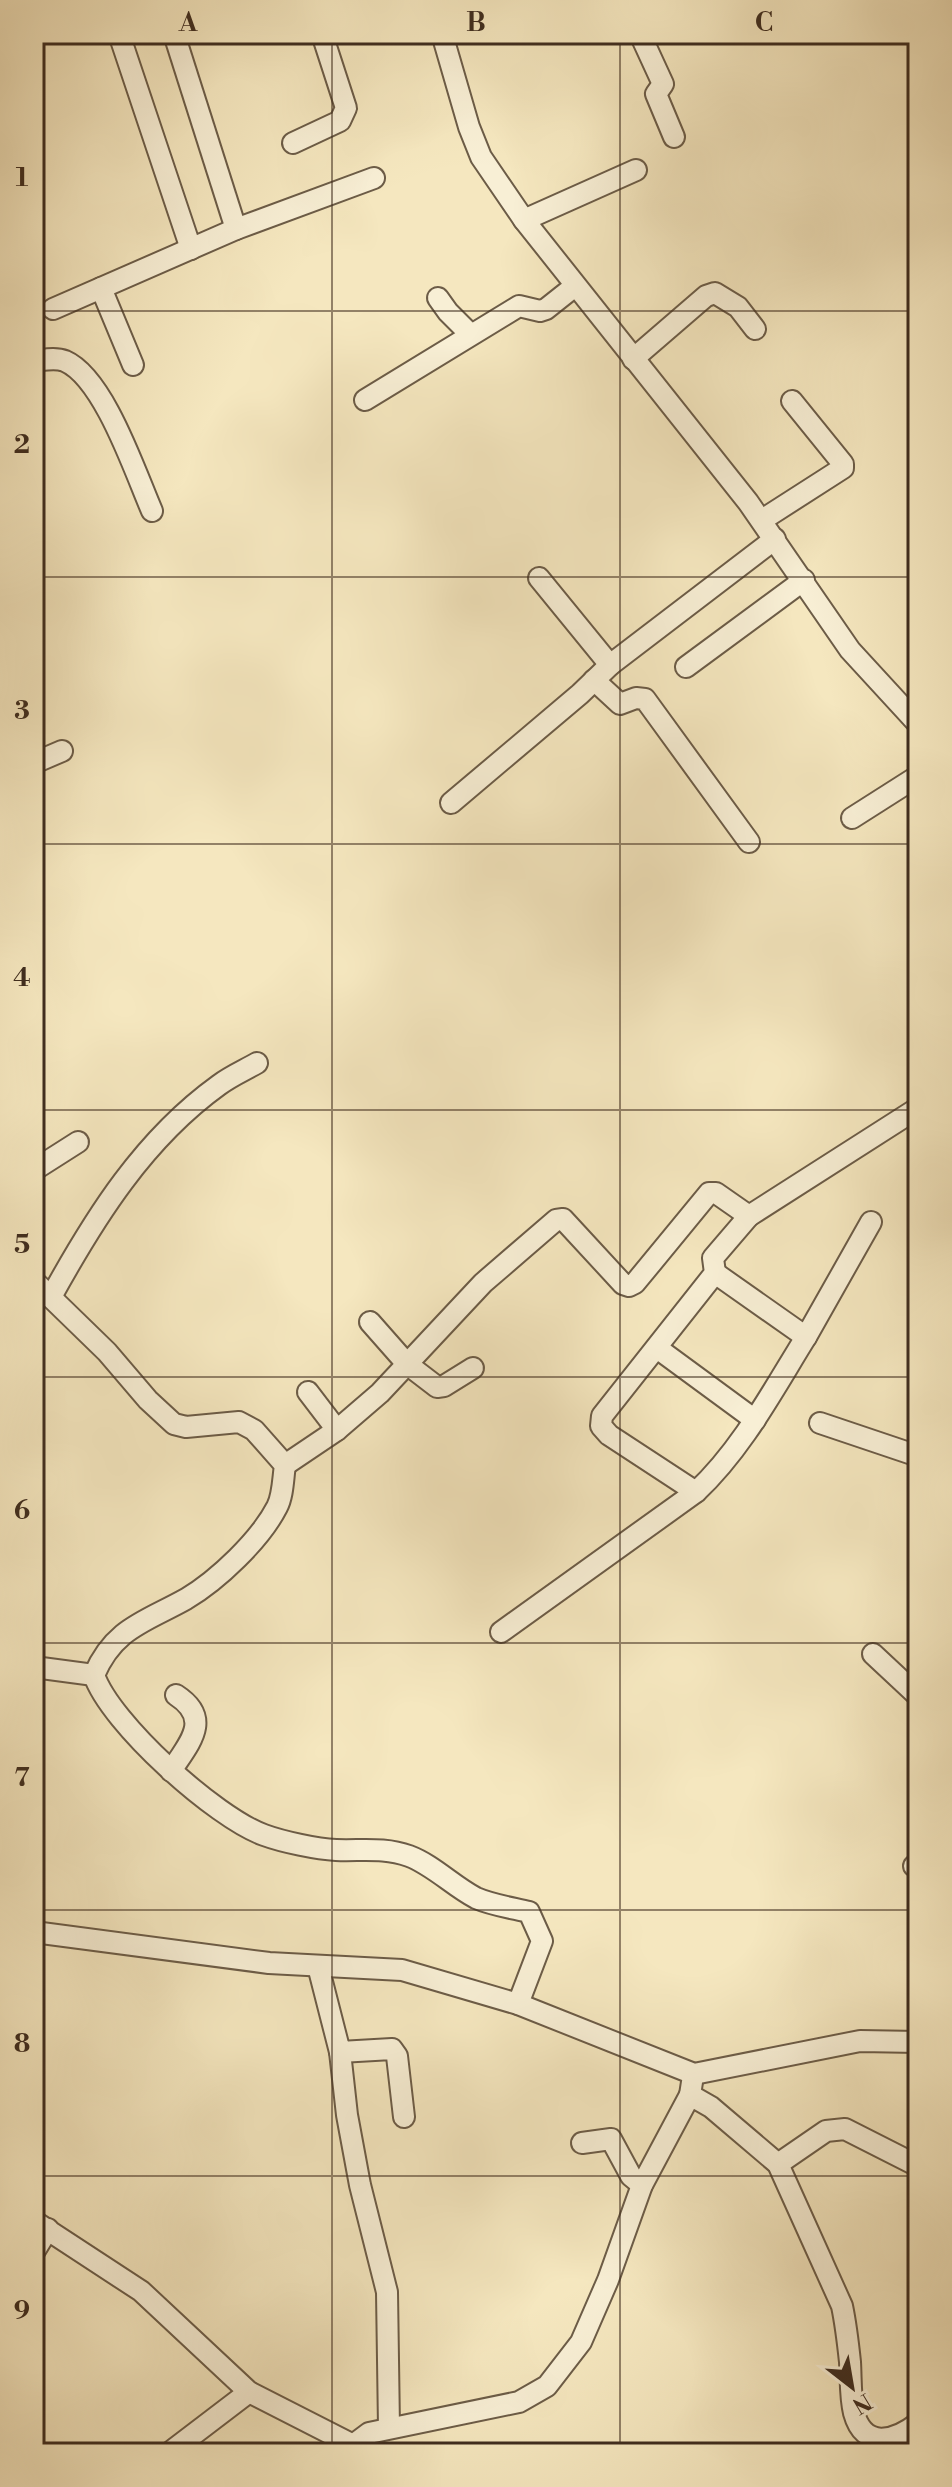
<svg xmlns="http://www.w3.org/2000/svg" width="952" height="2487" viewBox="0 0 952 2487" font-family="'Libre Bodoni',serif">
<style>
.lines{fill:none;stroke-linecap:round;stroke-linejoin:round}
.minor-casing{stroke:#6c5c47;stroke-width:24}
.minor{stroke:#f8efd5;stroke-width:20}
.grid{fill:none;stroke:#3f2d1f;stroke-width:2;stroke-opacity:0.55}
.neatline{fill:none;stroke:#3f2d1f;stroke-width:3}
.grid-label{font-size:26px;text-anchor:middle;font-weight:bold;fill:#3f2d1f}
</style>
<rect width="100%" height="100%" fill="#f5e7bf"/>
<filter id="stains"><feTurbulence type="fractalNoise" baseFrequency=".0025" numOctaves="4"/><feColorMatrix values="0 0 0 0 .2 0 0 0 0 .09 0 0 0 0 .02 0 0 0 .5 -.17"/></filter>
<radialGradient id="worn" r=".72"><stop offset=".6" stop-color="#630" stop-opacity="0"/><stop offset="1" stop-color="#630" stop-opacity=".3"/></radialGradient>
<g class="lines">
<defs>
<g id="minor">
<path d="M119 34 191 249"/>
<path d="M174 34 236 229"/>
<path d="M442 34 469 127 481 157 524 220 748 502 850 650 918 724"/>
<path d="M640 34 663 84 656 94 674 137"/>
<path d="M293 143 340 121 346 108 322 34"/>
<path d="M524 220 636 170"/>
<path d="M101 288 133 365"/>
<path d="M438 298 448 312 470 334"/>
<path d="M53 309 236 229 374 178"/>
<path d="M633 359 706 296 715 293 738 307 755 329"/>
<path d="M34 361C44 360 55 357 65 361 104 378 135 472 152 511"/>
<path d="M365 400 519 306 540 311 546 309 575 286"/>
<path d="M762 520 843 468V464L792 401"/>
<path d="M539 578 610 665"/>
<path d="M686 667 804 580"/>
<path d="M594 680 620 704 636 698 645 699 749 842"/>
<path d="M34 763 62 751"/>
<path d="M451 803 580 694 610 665 775 539"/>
<path d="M852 818 918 776"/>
<path d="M34 1170 78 1142"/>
<path d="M715 1273 806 1337 871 1222"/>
<path d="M34 1281 107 1352 148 1400 174 1424 186 1427 239 1422 254 1430 285 1465C283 1478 283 1496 277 1507 260 1540 218 1580 186 1599 145 1622 114 1628 94 1675 110 1723 216 1818 264 1835 283 1842 317 1849 336 1850 362 1851 384 1847 409 1856 433 1865 453 1886 476 1898 492 1905 512 1908 529 1912L542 1941 518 2004"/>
<path d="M51 1297C95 1217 144 1139 219 1085 231 1076 245 1070 257 1063"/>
<path d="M370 1322 407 1364 437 1387 444 1386 473 1368"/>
<path d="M657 1348 755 1420"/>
<path d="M308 1392 337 1430"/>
<path d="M820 1423 918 1456"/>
<path d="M285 1465 337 1430 380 1393 483 1283 556 1220 563 1219 623 1284 629 1286 635 1283 709 1193H716L749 1216 918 1108"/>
<path d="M696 1492 609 1435 601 1426 602 1416 715 1273 713 1258 749 1216"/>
<path d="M501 1632 696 1492C742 1449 773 1390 806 1337"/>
<path d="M873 1654 918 1696"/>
<path d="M34 1667 94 1675"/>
<path d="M171 1771C189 1743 213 1719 176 1695"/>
<path d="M914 1866 918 1862"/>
<path d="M34 1932 269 1963 402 1970 518 2004 694 2074 860 2041 918 2042"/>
<path d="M318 1966 340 2052 392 2049 397 2056 404 2117"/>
<path d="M340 2052 347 2115 360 2185 387 2292 389 2428"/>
<path d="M692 2082 690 2095 711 2107 778 2164 842 2306C846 2325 848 2343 850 2362 851 2378 850 2397 854 2413 864 2450 895 2441 918 2423"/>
<path d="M582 2143 611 2139 631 2176 642 2185"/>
<path d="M778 2164 826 2131 845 2129 918 2166"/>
<path d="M34 2221 141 2291 249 2392 353 2445"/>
<path d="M34 2252 48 2229"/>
<path d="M169 2453 249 2392"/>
<path d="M350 2453 353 2445 369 2433 519 2402 547 2386 581 2342 608 2280 642 2185 690 2095"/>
</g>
</defs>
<!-- minor casing -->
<use href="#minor" class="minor-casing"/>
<!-- minor -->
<use href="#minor" class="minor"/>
</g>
<!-- grid -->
<path class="grid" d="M332 34V2453M620 34V2453M34 311H918M34 577H918M34 844H918M34 1110H918M34 1377H918M34 1643H918M34 1910H918M34 2176H918"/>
<!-- margin -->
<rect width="952" height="2487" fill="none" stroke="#f5e7bf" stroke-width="88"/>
<!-- north arrow -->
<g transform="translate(852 2387) rotate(149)" stroke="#f8efd5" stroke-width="6" paint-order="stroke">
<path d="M0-6L14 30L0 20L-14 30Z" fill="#3f2d1f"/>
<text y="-12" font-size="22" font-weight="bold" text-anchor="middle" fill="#3f2d1f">N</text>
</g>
<rect x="44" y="44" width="864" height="2399" class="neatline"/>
<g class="grid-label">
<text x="188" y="31">A</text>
<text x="476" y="31">B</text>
<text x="764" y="31">C</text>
<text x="22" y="186">1</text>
<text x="22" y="453">2</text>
<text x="22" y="719">3</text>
<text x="22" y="986">4</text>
<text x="22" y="1253">5</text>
<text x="22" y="1519">6</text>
<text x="22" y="1786">7</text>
<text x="22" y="2052">8</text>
<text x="22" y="2319">9</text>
</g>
<rect width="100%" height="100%" filter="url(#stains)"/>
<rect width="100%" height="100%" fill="url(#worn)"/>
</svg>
